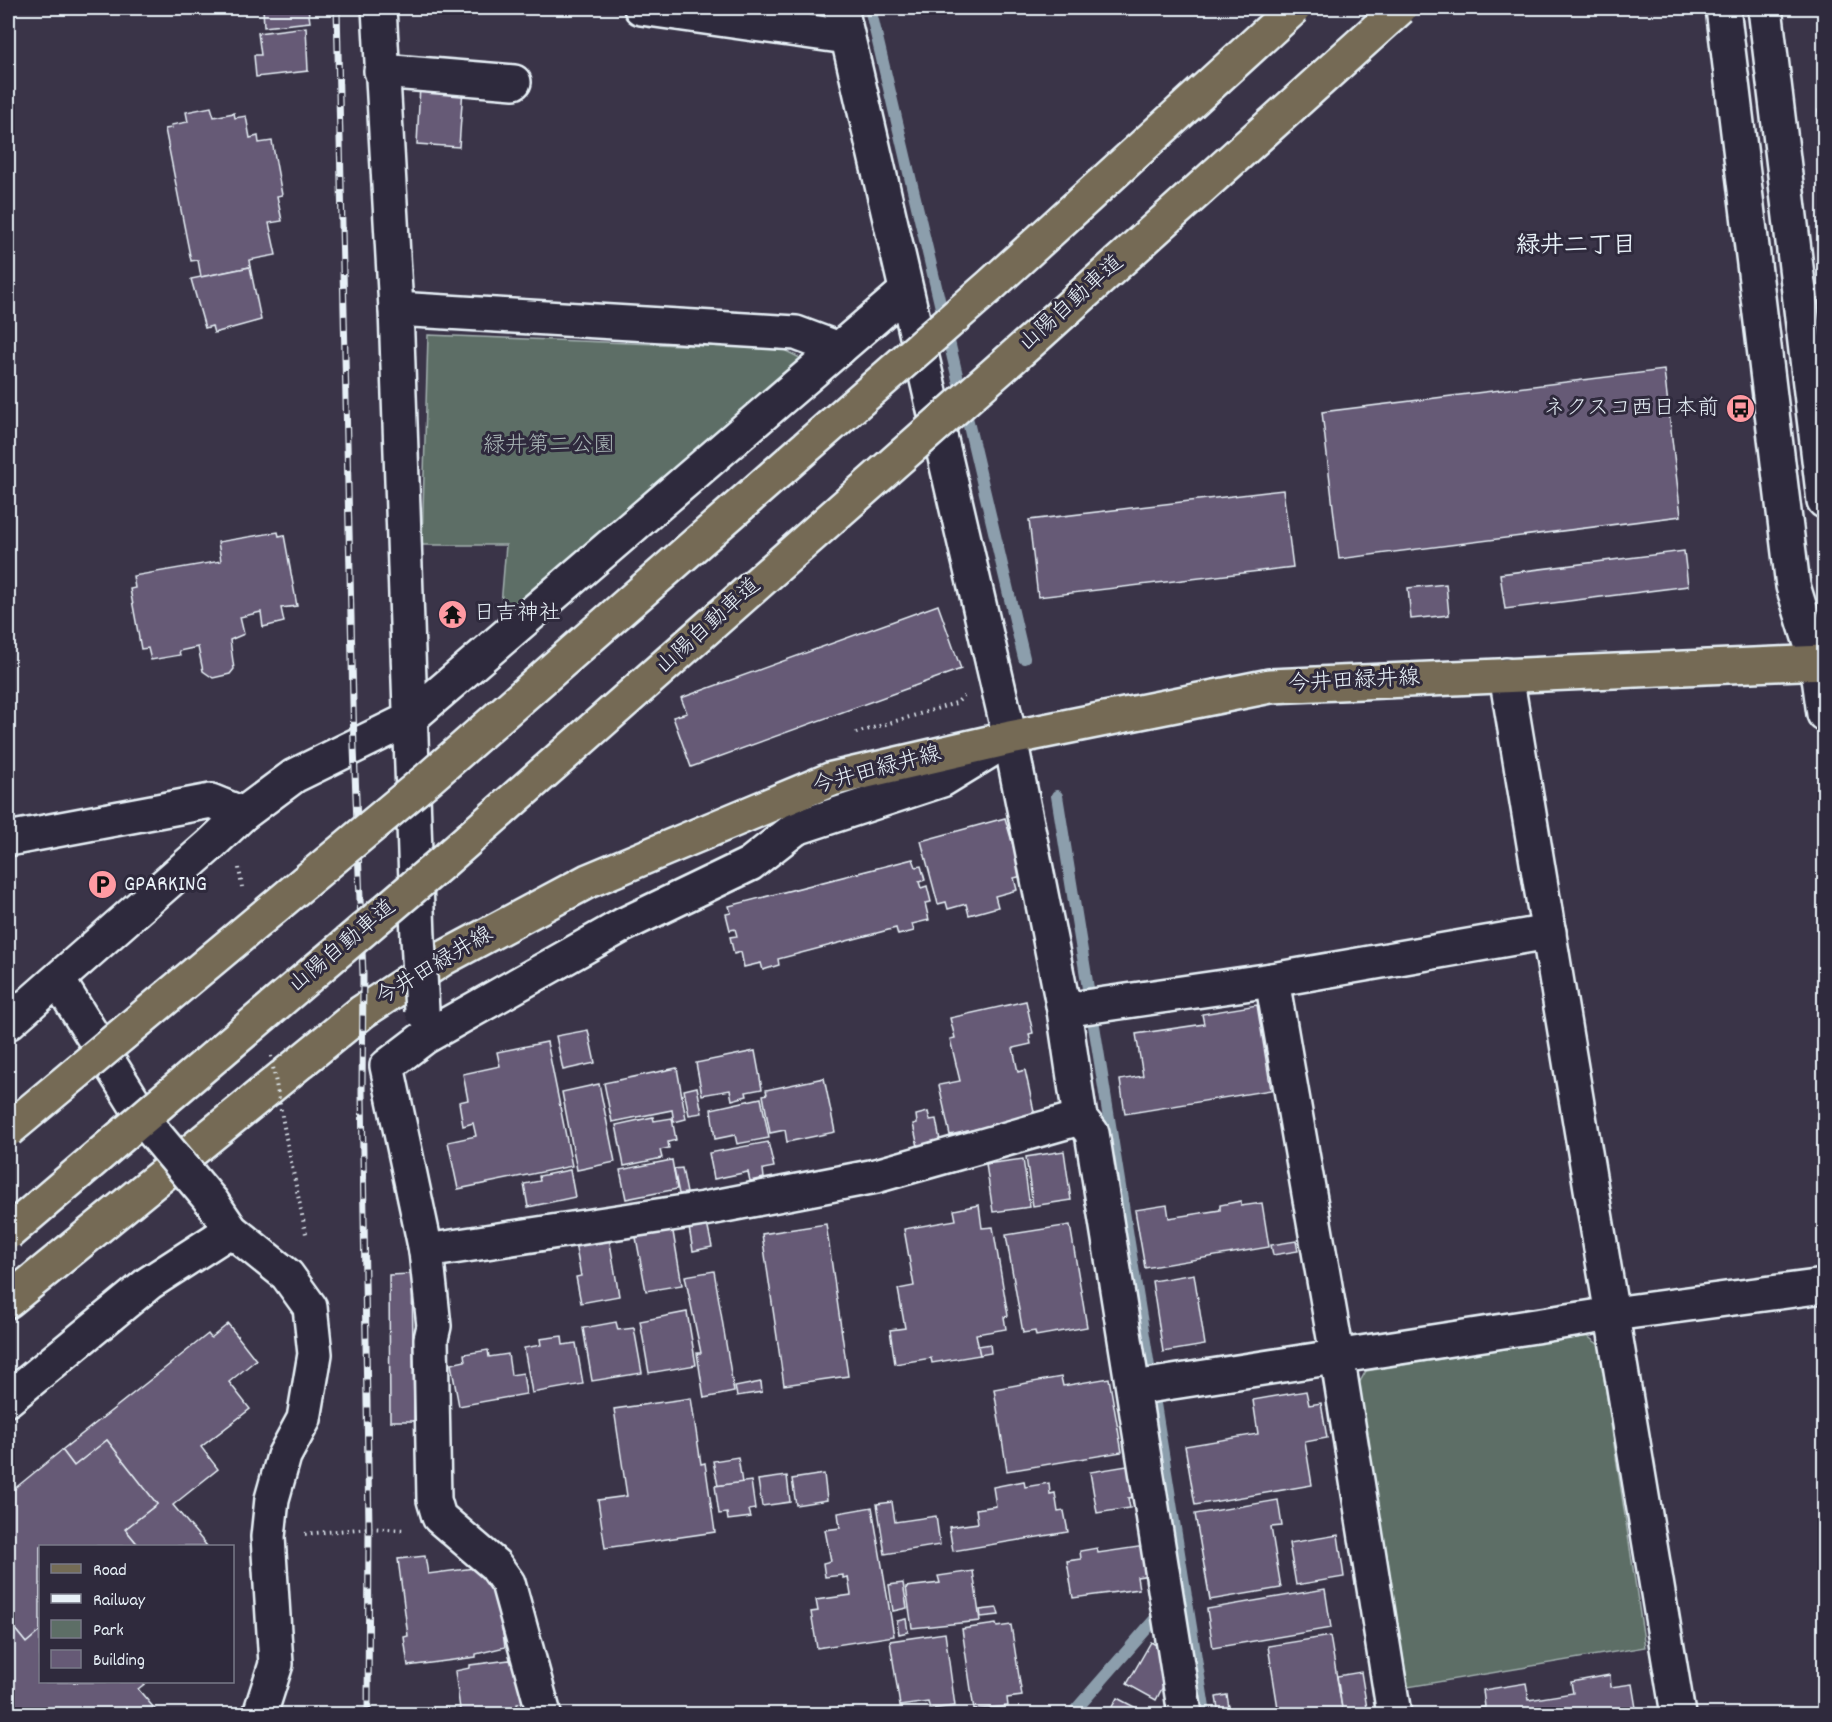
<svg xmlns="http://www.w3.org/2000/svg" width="1832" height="1722" viewBox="0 0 1832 1722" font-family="Dekko,'Klee One',sans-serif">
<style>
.green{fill:#5d6e66;stroke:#a2b0af;stroke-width:1.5}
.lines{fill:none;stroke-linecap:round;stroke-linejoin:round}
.stream{stroke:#8c9eac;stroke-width:12}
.building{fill:#665a76;stroke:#e8f1f8;stroke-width:1.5}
.minor-casing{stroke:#e8f1f8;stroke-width:38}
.major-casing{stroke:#e8f1f8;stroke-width:38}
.path{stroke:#e8f1f8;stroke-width:4;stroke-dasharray:1.5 4.5;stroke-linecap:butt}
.minor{stroke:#2f2a3d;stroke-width:33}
.major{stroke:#746b55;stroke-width:33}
.rail-casing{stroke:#e8f1f8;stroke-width:7}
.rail{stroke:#2f2a3d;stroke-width:4.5;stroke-dasharray:14;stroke-linecap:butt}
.minor-bridge-casing{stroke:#e8f1f8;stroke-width:38;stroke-linecap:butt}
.highway-bridge-casing{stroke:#e8f1f8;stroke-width:38;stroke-linecap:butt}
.path-bridge{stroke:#e8f1f8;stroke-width:4;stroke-dasharray:1.5 4.5;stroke-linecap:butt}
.minor-bridge{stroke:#2f2a3d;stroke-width:33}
.highway-bridge{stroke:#746b55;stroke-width:33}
.labels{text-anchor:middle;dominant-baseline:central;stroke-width:6;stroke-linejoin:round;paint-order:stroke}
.street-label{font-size:22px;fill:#e8f1f8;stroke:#2f2a3d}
.poi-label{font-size:22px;fill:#e8f1f8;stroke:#2f2a3d;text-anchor:start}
.park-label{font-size:22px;fill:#a9b6b6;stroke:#2f2a3d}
.neighbourhood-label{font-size:24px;font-weight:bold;fill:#e8f1f8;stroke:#2f2a3d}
</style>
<rect width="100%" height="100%" fill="#3a3448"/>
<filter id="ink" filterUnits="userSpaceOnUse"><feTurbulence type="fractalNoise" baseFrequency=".0167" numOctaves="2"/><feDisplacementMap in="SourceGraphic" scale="12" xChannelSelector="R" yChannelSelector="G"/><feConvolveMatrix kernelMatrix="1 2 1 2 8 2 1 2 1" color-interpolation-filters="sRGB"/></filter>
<g filter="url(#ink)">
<!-- green -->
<g class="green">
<path d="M428 335 782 349 812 364 499 629 506 545H422Z"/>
<path d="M1587 1336 1599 1345 1645 1647 1408 1687 1358 1385 1366 1371Z"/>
</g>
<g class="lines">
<!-- stream -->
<g class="stream">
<path d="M870 8 1024 658"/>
<path d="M1057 796 1205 1714"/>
<path d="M1072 1714 1156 1618"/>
</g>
</g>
<!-- building -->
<g class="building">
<path d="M263 8H308L310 22 264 27Z"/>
<path d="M306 27 308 71 256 77 254 55H261L258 33Z"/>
<path d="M420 85 463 88 459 147 417 144Z"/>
<path d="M211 107 214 117 234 113 235 118 246 116 250 138 258 136 259 143 272 141 282 195 277 196 282 221 269 223 276 255 249 260 250 267 201 277 198 260 191 261 165 129 172 128 171 125 188 122 186 112Z"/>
<path d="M1824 109V154L1818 110Z"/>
<path d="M250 267 261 320 214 333 212 326 205 328 191 279Z"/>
<path d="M1664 370 1681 516 1339 559 1322 412Z"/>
<path d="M1283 490 1293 567 1038 597 1029 520Z"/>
<path d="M278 532 279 536 284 535 297 606 281 608 284 622 263 627 261 612 240 617 244 634 230 640 234 669 230 674 213 678 203 671 198 647 179 651 180 655 151 660 148 648 141 649 130 589 135 588 133 576 221 561 218 542Z"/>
<path d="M1684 551 1688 586 1505 609 1500 574Z"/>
<path d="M1446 584 1449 615 1411 619 1408 588Z"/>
<path d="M938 605 961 669 691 767 673 717 687 713 681 698Z"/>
<path d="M1005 818 1022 876 1014 878 1017 890 995 896 998 907 969 915 966 904 948 909 946 902 938 904 921 841Z"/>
<path d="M913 859 916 867 921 866 925 880 919 882 921 888 927 886 931 902 925 903 929 920 912 924 914 931 898 935 896 928 778 959 779 965 763 970 761 963 744 967 741 952 734 954 730 937 737 936 735 929 730 930 726 914 731 913 729 906Z"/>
<path d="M1026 1001 1033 1033 1029 1034 1031 1044 1013 1048 1018 1072 1025 1070 1035 1116 950 1135 939 1085 960 1081 950 1039 955 1038 950 1018Z"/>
<path d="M1257 1005 1271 1090 1125 1114 1120 1080 1143 1076 1136 1034 1204 1024 1202 1014Z"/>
<path d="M588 1030 595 1063 563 1070 556 1036Z"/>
<path d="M547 1042 572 1166 458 1189 448 1142 476 1136 473 1123 463 1126 459 1102 468 1100 463 1074 500 1066 497 1052Z"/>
<path d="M755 1051 762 1089 746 1092 747 1096 732 1100 730 1090 702 1095 696 1063Z"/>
<path d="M677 1068 686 1119 674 1122 672 1110 612 1122 604 1083Z"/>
<path d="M824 1078 835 1132 787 1142 785 1130 770 1133 763 1095 767 1094 766 1090Z"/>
<path d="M599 1084 615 1162 577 1170 562 1092Z"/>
<path d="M697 1087 702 1113 689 1115 684 1090Z"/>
<path d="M761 1098 769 1138 737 1144 735 1135 715 1139 711 1109Z"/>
<path d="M928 1112 930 1120 936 1119 941 1146 919 1151 913 1124 917 1123 916 1115Z"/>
<path d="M653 1117 654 1121 672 1118 676 1140 668 1142 669 1148 660 1150 662 1158 624 1166 616 1125Z"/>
<path d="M768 1142 774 1167 763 1169 764 1178 750 1181 748 1172 714 1179 709 1153Z"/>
<path d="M1064 1151 1071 1200 1033 1206 1026 1157Z"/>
<path d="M1023 1159 1030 1207 993 1212 986 1164Z"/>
<path d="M672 1160 677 1189 626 1199 620 1170Z"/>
<path d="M682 1168 687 1193 679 1194 674 1169Z"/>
<path d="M570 1170 575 1197 528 1207 524 1184 540 1181 539 1176Z"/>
<path d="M1241 1201V1206L1262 1203 1269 1247 1145 1268 1135 1210 1167 1205 1169 1218 1220 1210V1205Z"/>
<path d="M979 1205 982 1228 993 1227 1008 1316 1004 1317 1006 1329 976 1334 980 1355 932 1363 931 1358 895 1364 890 1330 905 1328 898 1289 914 1286 904 1229 956 1220 954 1210Z"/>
<path d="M706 1219 712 1247 693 1251 688 1222Z"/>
<path d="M826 1224 848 1376 784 1385 762 1234Z"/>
<path d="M1070 1225 1087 1327 1036 1336 1035 1331 1023 1333 1006 1235Z"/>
<path d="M672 1226 682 1285 646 1291 635 1232Z"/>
<path d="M609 1237 619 1296 581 1303 576 1277 581 1276 575 1243Z"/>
<path d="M1296 1241 1298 1251 1273 1255 1271 1245Z"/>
<path d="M714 1271 734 1392 704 1398 697 1353H701L685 1276Z"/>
<path d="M412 1274 414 1421H390L389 1275Z"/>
<path d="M1194 1274 1205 1345 1163 1352 1152 1281Z"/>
<path d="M687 1312 696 1365 649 1373 640 1321Z"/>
<path d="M616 1322 618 1330 634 1328 642 1373 592 1381 583 1328Z"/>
<path d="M228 1324 256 1360 229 1382 250 1409 201 1447 218 1469 173 1505 207 1546H139L125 1529 157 1504 107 1440 74 1466 62 1450 208 1334 211 1338Z"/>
<path d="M562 1336 563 1345 576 1343 583 1384 532 1393 524 1348 541 1345 540 1339Z"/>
<path d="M990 1344 991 1353 980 1355 978 1346Z"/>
<path d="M488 1350 489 1357 508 1354 511 1375 523 1373 526 1394 459 1406 451 1364 465 1361 464 1354Z"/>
<path d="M1061 1377 1063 1386 1109 1378 1122 1452 1007 1471 994 1389Z"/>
<path d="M761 1382 762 1392 737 1396 735 1387Z"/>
<path d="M1306 1391 1309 1405 1321 1403 1327 1438 1305 1442 1312 1485 1195 1505 1185 1446 1258 1434 1253 1400Z"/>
<path d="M691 1398 701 1464 705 1463 715 1532 605 1548 598 1500 627 1496 614 1409Z"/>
<path d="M107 1440 157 1504 125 1529 139 1546H40V1631L26 1643 9 1622 8 1624V1494L62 1450 74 1466Z"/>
<path d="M738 1457 742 1483 718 1486 713 1461Z"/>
<path d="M1133 1465 1138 1497 1128 1498 1130 1508 1097 1513 1090 1472Z"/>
<path d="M824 1474 827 1500 796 1505 792 1479Z"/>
<path d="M787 1476 790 1502 762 1506 758 1480Z"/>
<path d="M751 1481 755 1509 749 1510 751 1517 728 1520 727 1513 719 1514 715 1486Z"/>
<path d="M1024 1481 1025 1487 1049 1483 1050 1494 1055 1493 1058 1512 1064 1511 1068 1532 953 1551 949 1527 978 1523 976 1509 996 1506 993 1487Z"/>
<path d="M1278 1500 1282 1526 1271 1527 1281 1588 1210 1600 1195 1514Z"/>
<path d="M892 1502 895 1522 936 1516 940 1545 885 1554 877 1504Z"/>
<path d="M872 1507 894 1636 817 1648 811 1612 818 1611 816 1600 851 1595 848 1577 843 1578V1575L825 1577 823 1563 831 1561 825 1530 840 1528 838 1513Z"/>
<path d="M1338 1535 1344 1577 1296 1585 1289 1543Z"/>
<path d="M1145 1546 1150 1575 1137 1577 1139 1589 1073 1598 1067 1561 1081 1559 1080 1551 1097 1548 1098 1553Z"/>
<path d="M425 1556 428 1574 482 1567 496 1587 505 1647 476 1654V1657L408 1666 404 1637 408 1636 398 1559Z"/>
<path d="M973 1571 980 1621 912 1628 906 1587 940 1583 938 1576Z"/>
<path d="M903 1583 907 1608 893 1611 889 1585Z"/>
<path d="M1325 1589 1331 1628 1213 1648 1207 1609Z"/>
<path d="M997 1608 999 1615 981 1617 980 1610Z"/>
<path d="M906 1619 908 1632 899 1634 897 1621Z"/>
<path d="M9 1622 26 1643 40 1631V1682H147L138 1689 159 1714H8Z"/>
<path d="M996 1624 997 1627 1011 1625 1022 1696 1007 1698 1008 1706 974 1710 962 1629Z"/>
<path d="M945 1633 955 1706 930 1709 928 1702 900 1706 890 1641Z"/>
<path d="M1330 1636 1343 1714H1279L1268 1646Z"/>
<path d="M1151 1642 1168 1652 1171 1671 1156 1700 1127 1684Z"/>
<path d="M509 1660 516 1661 522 1703 517 1704 519 1714H428L460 1709 455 1671 470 1668V1665Z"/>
<path d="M1361 1672 1368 1714H1343L1337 1676Z"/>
<path d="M1610 1675 1611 1687 1632 1684 1637 1714H1438L1485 1707 1483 1690 1526 1683 1529 1700 1573 1693 1571 1682Z"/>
<path d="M1227 1695 1230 1714H1219L1216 1697Z"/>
<path d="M1117 1698 1144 1712 1143 1714H1108Z"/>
</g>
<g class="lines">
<defs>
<g id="minor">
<path d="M379 8 396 309 418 938"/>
<path d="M641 8 847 37"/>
<path d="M841 8 1010 738 1064 1010 1080 1118 1092 1133 1185 1714"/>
<path d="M1723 8 1793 586 1817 663 1824 714"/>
<path d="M1765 8 1824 501"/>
<path d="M381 71 514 82"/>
<path d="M396 309 796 333 839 349"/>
<path d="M1506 675 1678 1714"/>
<path d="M8 839 211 801 243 814"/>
<path d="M58 980 150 1128"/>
<path d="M1272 980 1337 1355 1394 1714"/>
<path d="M1064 1010 1272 980 1549 932"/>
<path d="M8 1023 208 847 243 814 294 776 408 720 905 292"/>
<path d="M212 1202 231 1230 287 1275 310 1307 315 1354 304 1419 284 1456 272 1499 268 1537 276 1664 260 1714"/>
<path d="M426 1251 704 1209 876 1176 1080 1118"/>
<path d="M1134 1388 1613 1314 1824 1286"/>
<path d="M8 1399 149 1283 231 1230"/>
<path d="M544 1714 508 1583 495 1565 439 1517 434 1500 431 1339 434 1326 426 1251 387 1066 425 1037 623 925 750 864 796 828 942 780 1004 742"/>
</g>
<path id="major" d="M8 1301 362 1012 444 958 588 881 832 779 1010 738 1270 686 1824 662"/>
</defs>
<!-- minor casing -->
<use href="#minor" class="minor-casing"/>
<!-- major casing -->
<use href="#major" class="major-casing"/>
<!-- path -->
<g class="path">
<path d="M856 733 956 703 964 696"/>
<path d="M239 868 242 887"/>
<path d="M286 1138 306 1234"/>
<path d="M305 1534 369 1528 405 1530"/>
</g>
<!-- minor -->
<use href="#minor" class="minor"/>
<!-- major -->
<use href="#major" class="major"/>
<defs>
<path id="rail" d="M337 8 354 747 363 975 362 1093 369 1528 368 1714"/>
</defs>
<!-- rail casing -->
<use href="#rail" class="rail-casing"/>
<!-- rail -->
<use href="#rail" class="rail"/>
<defs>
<g id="minor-bridge">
<path d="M418 938 422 1011"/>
<path d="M150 1128 212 1202"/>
</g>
<g id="highway-bridge">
<path d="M8 1130 428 779 990 286 1294 8"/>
<path d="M8 1233 444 861 1037 336 1400 8"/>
</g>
</defs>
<!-- minor-bridge casing -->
<use href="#minor-bridge" class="minor-bridge-casing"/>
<!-- highway-bridge casing -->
<use href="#highway-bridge" class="highway-bridge-casing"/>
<!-- path-bridge -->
<path class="path-bridge" d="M271 1056 286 1138"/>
<!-- minor-bridge -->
<use href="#minor-bridge" class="minor-bridge"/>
<!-- highway-bridge -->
<use href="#highway-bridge" class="highway-bridge"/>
</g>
</g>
<!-- icons -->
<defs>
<symbol id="bus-disc" viewBox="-11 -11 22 22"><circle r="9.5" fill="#ff9aa2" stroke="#2f2a3d"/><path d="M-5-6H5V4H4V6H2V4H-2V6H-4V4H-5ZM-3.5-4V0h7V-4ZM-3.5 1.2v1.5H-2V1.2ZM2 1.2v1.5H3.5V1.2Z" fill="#111"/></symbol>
<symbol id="temple-disc" viewBox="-11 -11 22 22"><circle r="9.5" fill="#ff9aa2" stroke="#2f2a3d"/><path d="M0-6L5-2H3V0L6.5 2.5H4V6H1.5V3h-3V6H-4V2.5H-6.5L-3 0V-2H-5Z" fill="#111"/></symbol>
<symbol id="parking-disc" viewBox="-11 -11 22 22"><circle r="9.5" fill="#ff9aa2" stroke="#2f2a3d"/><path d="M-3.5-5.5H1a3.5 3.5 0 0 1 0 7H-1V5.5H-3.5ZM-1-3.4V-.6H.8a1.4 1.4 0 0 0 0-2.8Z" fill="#111"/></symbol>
</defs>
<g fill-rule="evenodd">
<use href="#bus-disc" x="1724" y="392" width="33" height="33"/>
<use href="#temple-disc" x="436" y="598" width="33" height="33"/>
<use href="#parking-disc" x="86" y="868" width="33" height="33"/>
</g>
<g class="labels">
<!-- street labels -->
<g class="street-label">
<text transform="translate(1072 304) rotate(-42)">山陽自動車道</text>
<text transform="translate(709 627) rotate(-42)">山陽自動車道</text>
<text transform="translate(1354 682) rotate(-3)">今井田緑井線</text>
<text transform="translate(877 771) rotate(-15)">今井田緑井線</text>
<text transform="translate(343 947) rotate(-40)">山陽自動車道</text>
<text transform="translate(435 967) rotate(-31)">今井田緑井線</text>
</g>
<!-- poi labels -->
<g class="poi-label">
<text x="1719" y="409" text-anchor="end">ネクスコ西日本前</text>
<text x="473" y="614">日吉神社</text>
<text x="124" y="885">GPARKING</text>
</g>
<!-- park labels -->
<g class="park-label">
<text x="549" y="446">緑井第二公園</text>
</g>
<!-- neighbourhood labels -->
<g class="neighbourhood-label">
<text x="1576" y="247">緑井二丁目</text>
</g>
</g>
<!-- margin -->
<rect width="1832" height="1722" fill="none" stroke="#2f2a3d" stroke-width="30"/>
<rect x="15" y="15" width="1802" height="1692" fill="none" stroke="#e8f1f8" stroke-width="2" filter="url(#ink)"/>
<!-- legend -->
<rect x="39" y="1545" width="195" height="138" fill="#2f2a3d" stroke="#797a88" stroke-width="1.5"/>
<rect x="51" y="1564" width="30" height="9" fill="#746b55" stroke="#797a88" stroke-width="1.5"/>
<text x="93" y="1575" font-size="18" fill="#e8f1f8">Road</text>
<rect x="51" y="1594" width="30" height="9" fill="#e8f1f8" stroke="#797a88" stroke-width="1.5"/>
<text x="93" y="1605" font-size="18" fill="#e8f1f8">Railway</text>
<rect x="51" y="1620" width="30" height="18" fill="#5d6e66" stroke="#797a88" stroke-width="1.5"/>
<text x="93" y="1635" font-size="18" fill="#e8f1f8">Park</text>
<rect x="51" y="1650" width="30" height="18" fill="#665a76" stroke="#797a88" stroke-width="1.5"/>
<text x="93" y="1665" font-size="18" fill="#e8f1f8">Building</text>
</svg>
